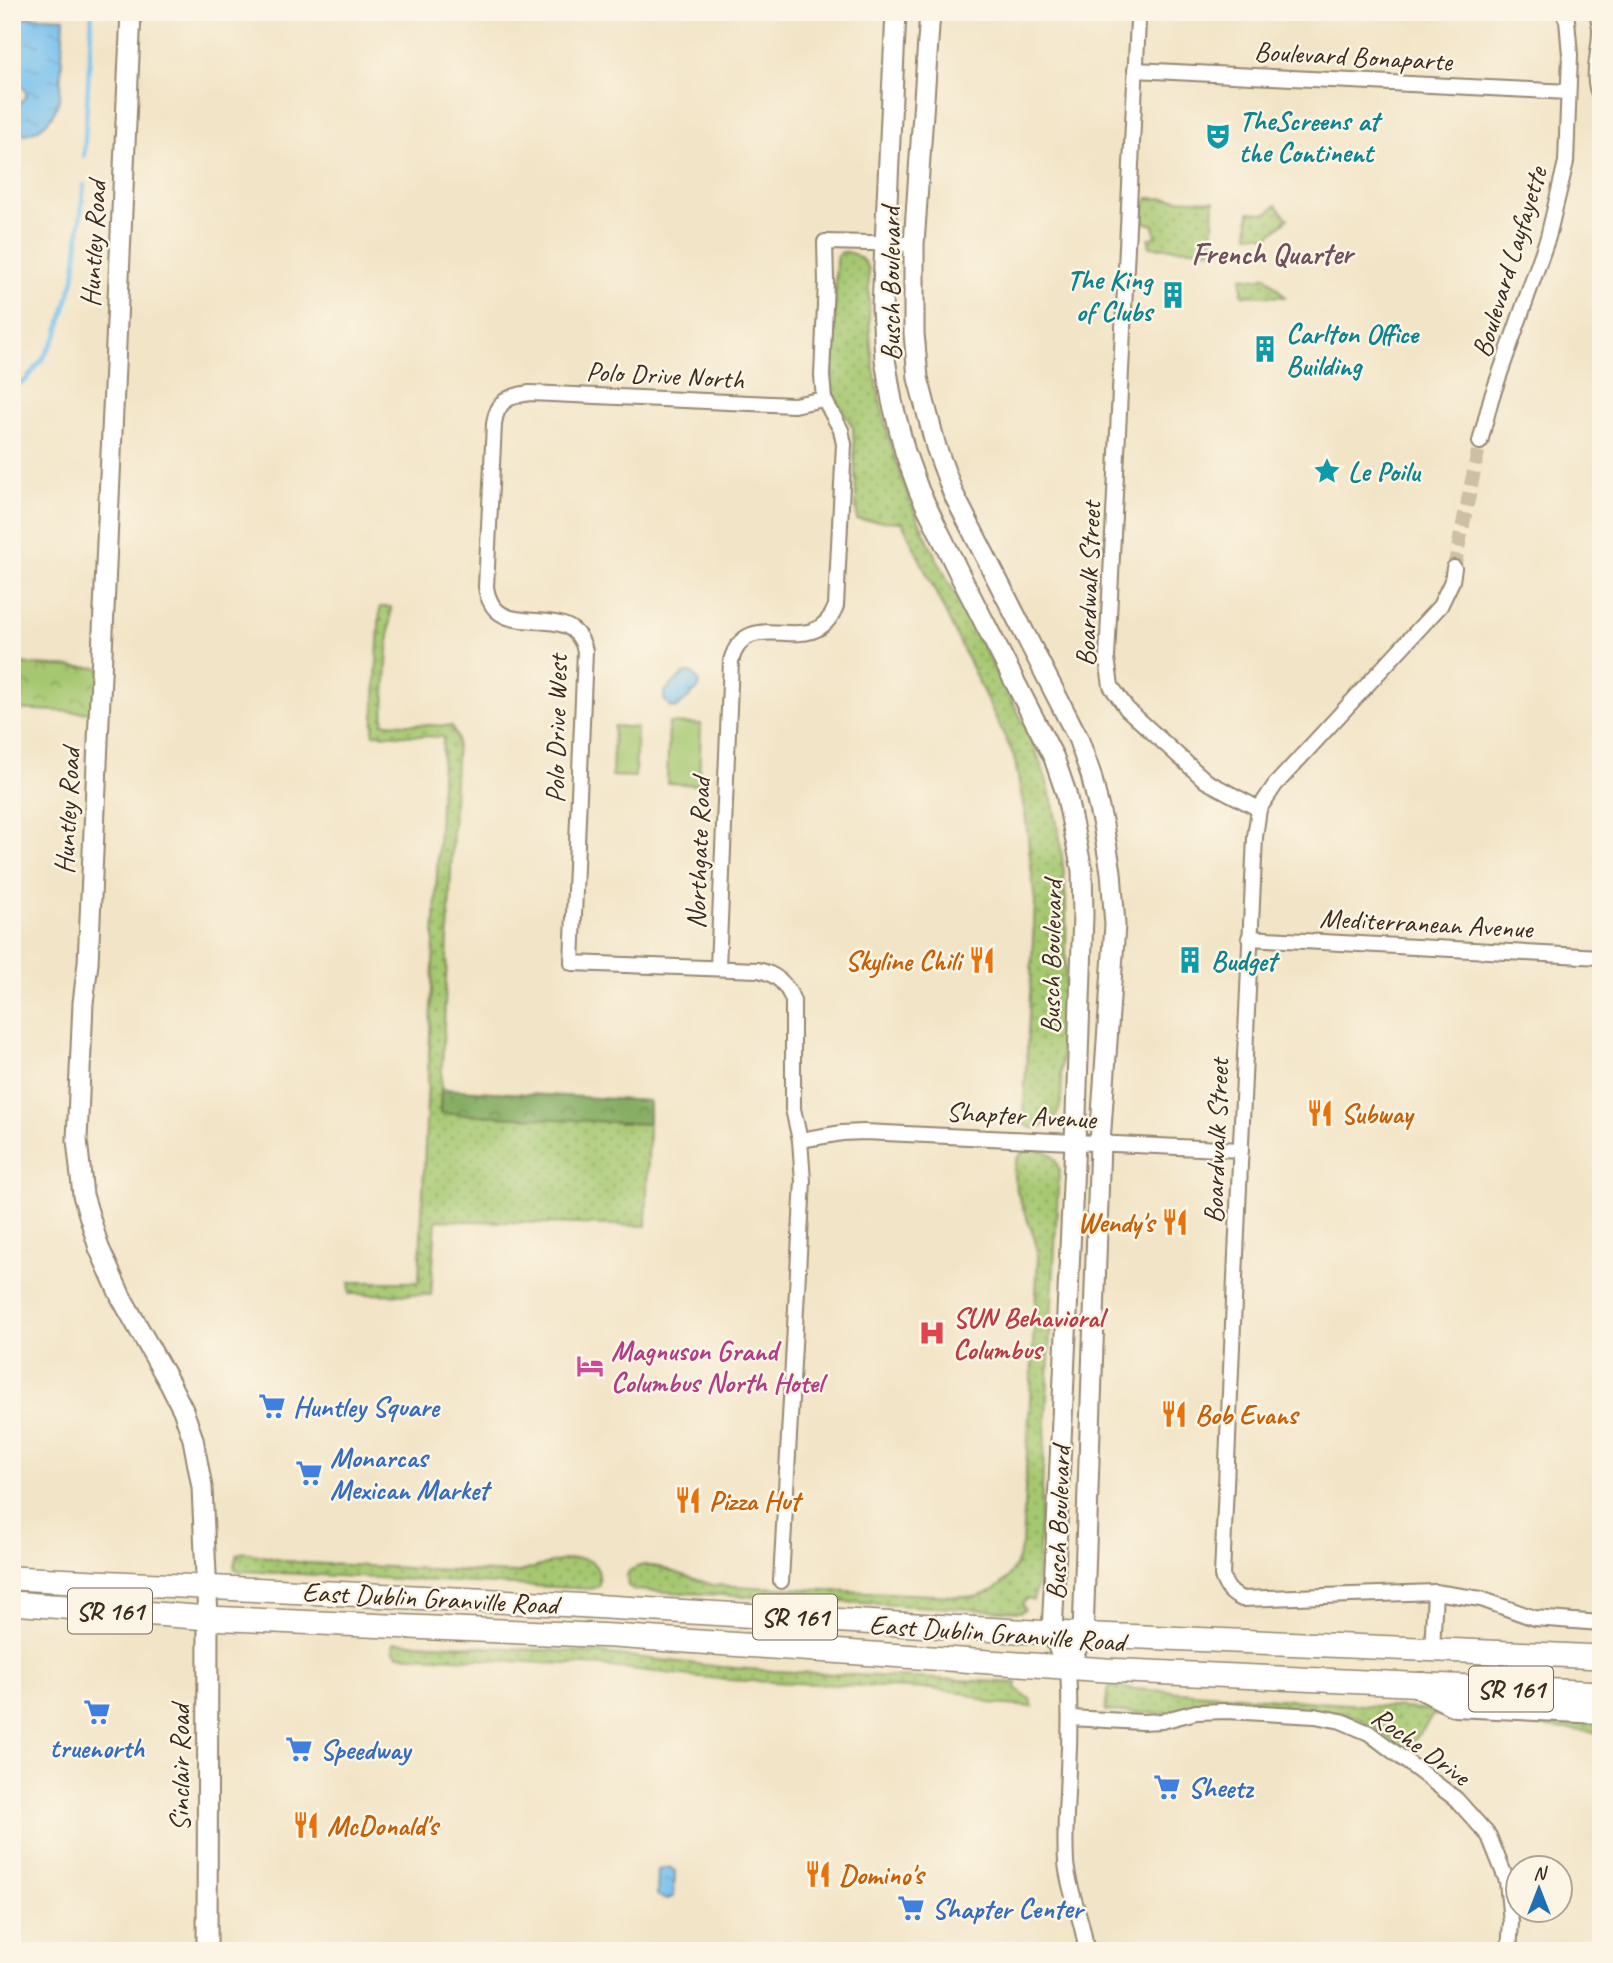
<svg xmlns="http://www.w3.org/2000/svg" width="1613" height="1963" viewBox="0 0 1613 1963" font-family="Caveat,sans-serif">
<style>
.grass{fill:url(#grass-dots);stroke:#707847;stroke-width:2}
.forest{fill:url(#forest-crowns);stroke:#606b40;stroke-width:2}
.park{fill:url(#park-crowns);stroke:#707847;stroke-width:2}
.pitch{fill:#a5c770;stroke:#707847;stroke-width:2}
.water{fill:url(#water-ripples);stroke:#587586;stroke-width:2}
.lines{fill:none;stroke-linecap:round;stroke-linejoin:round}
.stream{stroke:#75c0ee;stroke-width:4.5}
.minor-tunnel{stroke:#cdbfa4;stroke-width:14;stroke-dasharray:14 7;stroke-linecap:butt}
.minor-casing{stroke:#968772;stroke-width:18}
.secondary-casing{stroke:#968772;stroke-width:23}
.primary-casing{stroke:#968772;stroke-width:26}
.motorway-casing{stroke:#968772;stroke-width:30}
.minor{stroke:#fff;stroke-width:14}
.secondary{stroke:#fff;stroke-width:19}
.primary{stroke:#fff;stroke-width:23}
.motorway{stroke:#fff;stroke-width:26}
.labels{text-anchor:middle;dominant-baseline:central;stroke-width:5;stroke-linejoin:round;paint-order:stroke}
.shield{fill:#fcf5e5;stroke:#75675a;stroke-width:2}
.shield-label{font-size:26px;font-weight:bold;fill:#3b2a1e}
.street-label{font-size:28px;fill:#3b2a1e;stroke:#fcf5e5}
.culture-label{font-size:28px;font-weight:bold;fill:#0d838f;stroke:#fcf5e5;text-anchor:start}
.food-label{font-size:28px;font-weight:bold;fill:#c56008;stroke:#fcf5e5;text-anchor:start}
.health-label{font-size:28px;font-weight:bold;fill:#be3a42;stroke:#fcf5e5;text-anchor:start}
.hotel-label{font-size:28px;font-weight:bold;fill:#b23c85;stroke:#fcf5e5;text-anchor:start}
.shop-label{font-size:28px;font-weight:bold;fill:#366cbe;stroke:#fcf5e5;text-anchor:start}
.neighbourhood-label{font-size:30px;font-weight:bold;fill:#6e515c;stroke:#fcf5e5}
</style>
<defs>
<pattern id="grass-dots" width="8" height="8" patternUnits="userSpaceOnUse" patternTransform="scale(1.75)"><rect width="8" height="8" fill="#a5c770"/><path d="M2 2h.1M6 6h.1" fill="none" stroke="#88a25b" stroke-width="1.8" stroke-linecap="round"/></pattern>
<pattern id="forest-crowns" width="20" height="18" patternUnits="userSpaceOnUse" patternTransform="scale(1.75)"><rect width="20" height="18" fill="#84ac62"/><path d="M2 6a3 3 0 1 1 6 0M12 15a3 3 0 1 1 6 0" fill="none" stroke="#6d8c50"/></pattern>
<pattern id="park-crowns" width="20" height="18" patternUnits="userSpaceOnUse" patternTransform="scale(1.75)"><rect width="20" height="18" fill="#a5c770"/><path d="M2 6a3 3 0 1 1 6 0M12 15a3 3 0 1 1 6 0" fill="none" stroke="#88a25b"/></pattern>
<pattern id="water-ripples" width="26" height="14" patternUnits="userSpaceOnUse" patternTransform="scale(1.75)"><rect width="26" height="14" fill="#75c0ee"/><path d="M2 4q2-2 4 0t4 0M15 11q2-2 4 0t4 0" fill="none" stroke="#619cc0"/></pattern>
</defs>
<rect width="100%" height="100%" fill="#fcf5e5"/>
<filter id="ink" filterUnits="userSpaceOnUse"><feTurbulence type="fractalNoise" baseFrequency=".0143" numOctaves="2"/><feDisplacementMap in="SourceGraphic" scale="14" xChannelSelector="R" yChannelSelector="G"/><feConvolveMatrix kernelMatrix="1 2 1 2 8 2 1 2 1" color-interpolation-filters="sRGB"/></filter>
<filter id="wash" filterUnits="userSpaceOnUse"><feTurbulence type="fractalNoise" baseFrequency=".00686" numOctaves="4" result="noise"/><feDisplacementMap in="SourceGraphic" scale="28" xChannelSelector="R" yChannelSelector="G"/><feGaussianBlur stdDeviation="1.57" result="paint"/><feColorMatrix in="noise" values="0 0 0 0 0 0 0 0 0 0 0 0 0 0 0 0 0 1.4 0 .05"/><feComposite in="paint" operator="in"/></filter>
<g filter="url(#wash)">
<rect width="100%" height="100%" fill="#f2e4c6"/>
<!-- grass -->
<g class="grass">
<path d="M1149 198 1214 201 1212 250 1149 247V238L1156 237 1154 225 1143 222 1144 204Z"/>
<path d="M1276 205 1288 219 1267 238 1260 234 1248 235 1249 212 1267 213Z"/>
<path d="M842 252C855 252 863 258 869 269 869 297 868 326 872 354 879 405 894 465 915 512 932 551 952 589 972 626 997 674 1030 727 1046 779 1076 874 1065 976 1061 1074 1062 1095 1065 1121 1039 1127 1032 1129 1029 1128 1023 1123L1035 903 1026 820 1014 756 902 522 857 520 853 427 838 404 832 390 836 260 838 255Z"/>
<path d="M1266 276 1285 297 1242 295V277L1258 279Z"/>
<path d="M380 607H391L383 723 452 726 457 738 440 1113 649 1124 646 1226 436 1220 431 1295 349 1294 350 1282H419L443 737 373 734Z"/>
<path d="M1036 1148C1050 1150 1057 1158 1059 1171L1037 1586 1033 1600 1027 1598 1022 1604 1025 1609 1021 1612 634 1590 628 1586 627 1576 630 1571 637 1567 644 1565 659 1567 713 1585 975 1597C1005 1589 1016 1573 1022 1544L1038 1257C1037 1251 1036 1245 1035 1240 1029 1217 990 1153 1036 1148Z"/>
<path d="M245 1552 281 1560 306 1563 491 1572C500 1572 510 1574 519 1572 541 1568 604 1537 599 1585L592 1589 240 1571 235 1569 234 1564 238 1554Z"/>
<path d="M394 1642 600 1653 722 1667 774 1671 1017 1683 1016 1690 1030 1699 1033 1707 994 1704 961 1692 930 1689 728 1680 602 1666 398 1655C392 1651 393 1648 394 1642Z"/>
<path d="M1108 1687 1587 1721 1601 1723V1733L1433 1715 1407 1751 1357 1717 1340 1713 1207 1705 1163 1714 1105 1711Z"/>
</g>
<!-- forest -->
<path class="forest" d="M441 1089 649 1101V1124L440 1113Z"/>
<!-- park -->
<path class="park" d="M12 664 101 668 100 713 12 709Z"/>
<!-- pitch -->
<g class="pitch">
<path d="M669 723 701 724 699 785 667 783Z"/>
<path d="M614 726 637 728 635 777 612 776Z"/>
</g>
<!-- water -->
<g class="water">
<path d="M12 16 64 18 60 95C55 120 39 136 12 135V101L17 103C27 100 29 92 21 86L12 88Z"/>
<path d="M685 673H692L699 681V688L677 708 670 707 664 699V692Z"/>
<path d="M669 1867 675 1871 674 1896 666 1900 657 1895 658 1870Z"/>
</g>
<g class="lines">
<!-- stream -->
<g class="stream">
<path d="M84 156 92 12"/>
<path d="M12 387 25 381 42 360 57 335 74 279 84 185"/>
</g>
</g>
</g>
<g filter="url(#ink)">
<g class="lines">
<!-- minor-tunnel -->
<path class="minor-tunnel" d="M1454 568 1480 442"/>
<defs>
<g id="minor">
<path d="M1140 12 1138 21 1107 658 1111 686 1127 709 1206 781 1259 809"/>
<path d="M1597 12C1598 18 1600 24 1600 29 1601 49 1589 81 1601 97"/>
<path d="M1135 70 1568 92"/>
<path d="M1480 442 1491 399 1548 237 1566 162 1570 55 1567 20 1563 12"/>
<path d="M1454 568 1452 581 1440 606 1275 785 1259 809 1255 837C1242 1083 1234 1330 1222 1576 1226 1588 1231 1594 1242 1599L1435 1592 1481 1599 1534 1618 1601 1623"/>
<path d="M1249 938 1601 957"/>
<path d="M718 967 731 661C748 600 813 665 836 606L844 444 841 430 824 399 822 376 826 281 825 242 914 244"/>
<path d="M800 1140 842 1133 864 1132 1241 1150"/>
<path d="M781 1581 803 1181 800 1140 793 1109V1001C787 984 777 974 758 970L572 963 585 651C572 594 495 649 486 587L494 424C497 401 508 396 530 393L794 405 824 399"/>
<path d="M1432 1650 1435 1592"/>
<path d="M1068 1668C1070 1702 1070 1736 1068 1770 1067 1801 1064 1831 1066 1862 1068 1892 1084 1920 1086 1951"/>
<path d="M1070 1718 1142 1722 1162 1721 1196 1712 1227 1711 1315 1716 1341 1721 1369 1733 1456 1799 1489 1836 1507 1881 1511 1922 1509 1951"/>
</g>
<g id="secondary">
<path d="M131 12 88 963 83 1003 77 1140 83 1195 99 1248 121 1297 170 1384 183 1410 193 1439 202 1487 208 1618 207 1951"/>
<path d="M896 12 882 307 885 359 892 401 905 452 919 491 962 579 1054 758 1066 793 1082 870 1083 915 1075 1142 1052 1633 1068 1668"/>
<path d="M930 12 914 244V333L918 378 936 447 953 493 1078 738 1091 775 1103 825 1111 872 1115 925 1100 1143 1083 1634 1068 1668"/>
</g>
<g id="primary">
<path d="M12 1578 538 1603 1052 1633 1601 1657"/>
<path d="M12 1603 208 1618 613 1636 1106 1670 1601 1693"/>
</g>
<path id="motorway" d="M1422 1686 1455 1703 1601 1710"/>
</defs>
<!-- minor casing -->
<use href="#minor" class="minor-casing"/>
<!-- secondary casing -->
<use href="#secondary" class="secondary-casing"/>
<!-- primary casing -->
<use href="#primary" class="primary-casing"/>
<!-- motorway casing -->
<use href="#motorway" class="motorway-casing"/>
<!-- minor -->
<use href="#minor" class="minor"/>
<!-- secondary -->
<use href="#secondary" class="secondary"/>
<!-- primary -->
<use href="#primary" class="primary"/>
<!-- motorway -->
<use href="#motorway" class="motorway"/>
</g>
</g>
<!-- icons -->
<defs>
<symbol id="theatre-bare" viewBox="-9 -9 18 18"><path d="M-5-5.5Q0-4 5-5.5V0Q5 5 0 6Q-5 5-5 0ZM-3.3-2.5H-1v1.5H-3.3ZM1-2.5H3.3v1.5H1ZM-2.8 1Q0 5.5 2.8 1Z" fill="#0f9aa8" stroke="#fcf5e5" stroke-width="2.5" paint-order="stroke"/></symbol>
<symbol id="building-bare" viewBox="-9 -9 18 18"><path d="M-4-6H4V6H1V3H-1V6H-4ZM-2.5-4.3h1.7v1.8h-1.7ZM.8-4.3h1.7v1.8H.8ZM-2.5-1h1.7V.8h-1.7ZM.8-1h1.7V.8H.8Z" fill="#0f9aa8" stroke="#fcf5e5" stroke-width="2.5" paint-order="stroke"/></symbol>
<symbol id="sight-bare" viewBox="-9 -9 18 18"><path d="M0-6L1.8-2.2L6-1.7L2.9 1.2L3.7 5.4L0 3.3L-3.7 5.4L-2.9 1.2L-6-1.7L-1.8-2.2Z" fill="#0f9aa8" stroke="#fcf5e5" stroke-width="2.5" paint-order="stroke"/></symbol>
<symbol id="restaurant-bare" viewBox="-9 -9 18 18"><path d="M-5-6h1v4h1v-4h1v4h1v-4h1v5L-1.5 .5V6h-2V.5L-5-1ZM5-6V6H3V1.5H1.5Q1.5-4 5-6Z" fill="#e8710a" stroke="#fcf5e5" stroke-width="2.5" paint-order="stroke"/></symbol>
<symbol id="hospital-bare" viewBox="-9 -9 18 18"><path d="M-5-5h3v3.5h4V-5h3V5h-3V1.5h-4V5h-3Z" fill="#e0444e" stroke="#fcf5e5" stroke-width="2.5" paint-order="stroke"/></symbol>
<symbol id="hotel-bare" viewBox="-9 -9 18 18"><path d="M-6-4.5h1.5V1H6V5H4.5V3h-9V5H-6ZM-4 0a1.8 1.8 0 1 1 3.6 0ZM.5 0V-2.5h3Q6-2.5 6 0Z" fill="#d1479c" stroke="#fcf5e5" stroke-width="2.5" paint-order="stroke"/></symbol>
<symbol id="supermarket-bare" viewBox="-9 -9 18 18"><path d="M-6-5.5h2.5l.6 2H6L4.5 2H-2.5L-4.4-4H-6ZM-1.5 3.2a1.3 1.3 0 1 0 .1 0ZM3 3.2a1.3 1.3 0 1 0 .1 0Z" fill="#3f7fe0" stroke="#fcf5e5" stroke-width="2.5" paint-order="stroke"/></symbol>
</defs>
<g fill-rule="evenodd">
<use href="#theatre-bare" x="1199" y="117" width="38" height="38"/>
<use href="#building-bare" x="1154" y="276" width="38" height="38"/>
<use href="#building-bare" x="1246" y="330" width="38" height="38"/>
<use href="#sight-bare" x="1308" y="452" width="38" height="38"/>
<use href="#restaurant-bare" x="963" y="941" width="38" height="38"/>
<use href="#building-bare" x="1171" y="941" width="38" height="38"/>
<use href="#restaurant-bare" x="1301" y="1094" width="38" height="38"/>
<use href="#restaurant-bare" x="1156" y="1203" width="38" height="38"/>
<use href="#hospital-bare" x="913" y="1314" width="38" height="38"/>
<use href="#hotel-bare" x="571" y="1347" width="38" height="38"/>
<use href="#supermarket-bare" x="253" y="1387" width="38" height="38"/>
<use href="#restaurant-bare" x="1155" y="1395" width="38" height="38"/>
<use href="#supermarket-bare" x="290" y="1454" width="38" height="38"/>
<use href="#restaurant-bare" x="669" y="1481" width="38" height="38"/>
<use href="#supermarket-bare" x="78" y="1693" width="38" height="38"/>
<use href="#supermarket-bare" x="280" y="1730" width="38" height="38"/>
<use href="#supermarket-bare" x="1148" y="1768" width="38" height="38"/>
<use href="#restaurant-bare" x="287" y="1806" width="38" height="38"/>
<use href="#restaurant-bare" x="799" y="1855" width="38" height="38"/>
<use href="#supermarket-bare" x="892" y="1889" width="38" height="38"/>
</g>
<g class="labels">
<!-- shield labels -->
<g class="shield">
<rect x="68" y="1588.5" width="84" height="45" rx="5"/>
<rect x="753" y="1594.5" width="84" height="45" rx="5"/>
<rect x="1469" y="1666.5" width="84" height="45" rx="5"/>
</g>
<g class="shield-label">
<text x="110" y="1611">SR 161</text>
<text x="795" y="1617">SR 161</text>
<text x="1511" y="1689">SR 161</text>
</g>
<!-- street labels -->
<g class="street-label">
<text transform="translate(1353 56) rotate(3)">Boulevard Bonaparte</text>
<text transform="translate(93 244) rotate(-87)">Huntley Road</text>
<text transform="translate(1509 262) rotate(-73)">Boulevard Layfayette</text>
<text transform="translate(890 284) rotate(-90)">Busch Boulevard</text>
<text transform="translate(665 375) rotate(3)">Polo Drive North</text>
<text transform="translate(1088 584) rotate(-88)">Boardwalk Street</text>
<text transform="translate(556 729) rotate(-89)">Polo Drive West</text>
<text transform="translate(67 811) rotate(-87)">Huntley Road</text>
<text transform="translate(698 853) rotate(-88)">Northgate Road</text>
<text transform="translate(1426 923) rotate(3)">Mediterranean Avenue</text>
<text transform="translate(1051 957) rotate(-89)">Busch Boulevard</text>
<text transform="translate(1021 1115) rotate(3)">Shapter Avenue</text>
<text transform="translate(1216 1141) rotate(-88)">Boardwalk Street</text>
<text transform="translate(1058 1523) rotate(-88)">Busch Boulevard</text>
<text transform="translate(430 1598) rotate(3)">East Dublin Granville Road</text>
<text transform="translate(997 1633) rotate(4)">East Dublin Granville Road</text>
<text transform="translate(1421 1746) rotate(36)">Roche Drive</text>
<text transform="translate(179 1768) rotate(-90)">Sinclair Road</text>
</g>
<!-- culture labels -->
<g class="culture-label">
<text x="1239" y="120">TheScreens at<tspan x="1239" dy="32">the Continent</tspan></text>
<text x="1152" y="279" text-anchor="end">The King<tspan x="1152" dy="32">of Clubs</tspan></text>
<text x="1286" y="333">Carlton Office<tspan x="1286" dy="32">Building</tspan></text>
<text x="1348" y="471">Le Poilu</text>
<text x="1211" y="960">Budget</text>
</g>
<!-- food labels -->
<g class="food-label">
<text x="961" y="960" text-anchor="end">Skyline Chili</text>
<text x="1341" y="1113">Subway</text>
<text x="1154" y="1222" text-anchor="end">Wendy's</text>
<text x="1195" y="1414">Bob Evans</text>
<text x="709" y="1500">Pizza Hut</text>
<text x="327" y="1825">McDonald's</text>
<text x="839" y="1874">Domino's</text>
</g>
<!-- health labels -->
<g class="health-label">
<text x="953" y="1317">SUN Behavioral<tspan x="953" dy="32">Columbus</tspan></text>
</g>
<!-- hotel labels -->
<g class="hotel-label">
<text x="611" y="1350">Magnuson Grand<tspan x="611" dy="32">Columbus North Hotel</tspan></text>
</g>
<!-- shop labels -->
<g class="shop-label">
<text x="293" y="1406">Huntley Square</text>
<text x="330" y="1457">Monarcas<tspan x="330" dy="32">Mexican Market</tspan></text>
<text x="97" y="1747" text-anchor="middle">truenorth</text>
<text x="320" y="1749">Speedway</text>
<text x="1188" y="1787">Sheetz</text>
<text x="932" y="1908">Shapter Center</text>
</g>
<!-- neighbourhood labels -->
<g class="neighbourhood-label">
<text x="1272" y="254">French Quarter</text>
</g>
</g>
<!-- margin -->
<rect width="1613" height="1963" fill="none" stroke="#fcf5e5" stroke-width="42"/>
<!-- north arrow -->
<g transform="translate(1539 1889)"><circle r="33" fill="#fcf5e5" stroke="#afa495" stroke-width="2"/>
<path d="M0-5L12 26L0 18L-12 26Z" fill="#1f6fb2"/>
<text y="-10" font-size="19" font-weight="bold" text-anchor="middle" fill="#3b2a1e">N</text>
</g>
</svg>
